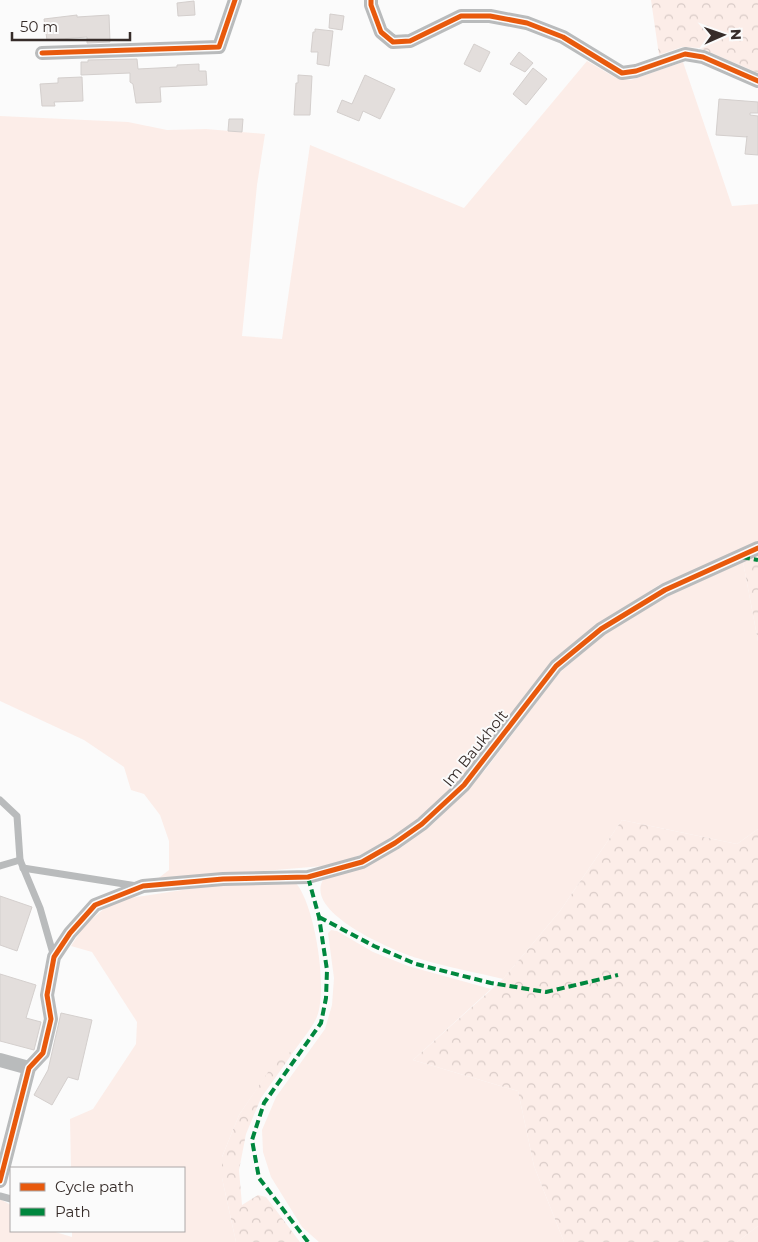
<svg xmlns="http://www.w3.org/2000/svg" width="758" height="1242" viewBox="0 0 758 1242" font-family="Montserrat,sans-serif">
<style>
.grass{fill:#fcede8}
.forest{fill:url(#forest-crowns)}
.building{fill:#e3dedc;stroke:#d4cfcd}
.lines{fill:none;stroke-linecap:round;stroke-linejoin:round}
.lane{stroke:#b9bbbc;stroke-width:7}
.street{stroke:#b9bbbc;stroke-width:14}
.quiet{stroke:#00873e;stroke-width:4;stroke-dasharray:8 4;stroke-linecap:butt}
.cycleway-casing{stroke:#fbfbfb;stroke-width:8}
.cycleway{stroke:#e8590c;stroke-width:5}
.labels{text-anchor:middle;dominant-baseline:central;stroke-width:4;stroke-linejoin:round;paint-order:stroke}
.street-label{font-size:15px;fill:#362c29;stroke:#fbfbfb}
</style>
<defs>
<pattern id="forest-crowns" width="20" height="18" patternUnits="userSpaceOnUse" patternTransform="scale(1.25)"><rect width="20" height="18" fill="#fcede8"/><path d="M2 6a3 3 0 1 1 6 0M12 15a3 3 0 1 1 6 0" fill="none" stroke="#d9cbc7"/></pattern>
</defs>
<rect width="100%" height="100%" fill="#fbfbfb"/>
<!-- grass -->
<g class="grass">
<path d="M587 61 616 78 631 80 683 62 732 206 758 204V542L659 585 587 632 470 769 429 811 394 836 367 852 350 859 323 866 156 880 169 870V841L160 815 144 794 131 790 124 767 84 740 0 701V116L128 122 167 130 206 129 265 134 257 185 242 336 282 339 310 145 464 208Z"/>
<path d="M743 562 758 641V829L737 844 622 820 560 911 503 979C475 972 445 967 417 958 394 951 304 913 323 880L363 867 402 847 436 821 486 769 558 674 609 630 664 598Z"/>
<path d="M295 882C315 903 329 992 316 1019 310 1031 300 1042 292 1054L285 1048 239 1115 222 1157V1178L236 1242H0V1199L11 1205V1231H52L72 1237V1231H184V1168H71L70 1119 93 1109 136 1044 137 1022 92 952 71 946 84 926 106 907 130 898 222 884Z"/>
<path d="M331 930 337 931 373 952 408 966 491 989 413 1060 518 1091 534 1166 564 1242H319L302 1227 271 1177 263 1152 262 1130 276 1097 325 1029 332 1005 334 978 328 933Z"/>
<path d="M758 1226V1242H737Z"/>
</g>
<!-- forest -->
<g class="forest">
<path d="M651 0H758V73L700 48 682 47 659 55Z"/>
<path d="M758 555V641L743 562Z"/>
<path d="M622 820 737 844 758 829V1226L737 1242H564L534 1166 518 1091 413 1060 503 979 560 911Z"/>
<path d="M285 1047 292 1054 261 1098 246 1134 239 1170 242 1205 258 1195 266 1197 300 1242H236L222 1178V1157L239 1115Z"/>
</g>
<!-- building -->
<g class="building">
<path d="M194 1 195 15 178 16 177 3Z"/>
<path d="M330 14 344 16 342 30 329 28Z"/>
<path d="M77 15V17L109 15 110 42 87 43V37L47 40 44 19Z"/>
<path d="M315 29 333 31 329 66 317 64 318 52H311L313 32H315Z"/>
<path d="M474 44 490 52 480 72 464 64Z"/>
<path d="M519 52 533 63 525 72 510 64Z"/>
<path d="M137 59 138 69 177 67V65L199 64V71H206L207 85 160 87 161 102 136 103 133 84 130 82V73L81 75V62H88V60Z"/>
<path d="M533 68 547 79 526 105 513 94Z"/>
<path d="M298 75 312 76 310 115H294L296 83H298Z"/>
<path d="M365 75 395 89 380 119 363 111 359 121 337 112 342 100 352 104Z"/>
<path d="M82 77 83 101 54 102 55 106H42L40 84 58 83V78Z"/>
<path d="M719 99 758 102V113H750V115L758 116V155L745 154 747 136V137L716 135Z"/>
<path d="M229 119H243L242 132 228 131Z"/>
<path d="M0 896 32 907 17 951 0 945Z"/>
<path d="M0 974 36 985 26 1018 41 1022 34 1050 0 1041Z"/>
<path d="M61 1013 92 1020 78 1080 68 1077 52 1105 34 1095 48 1070Z"/>
</g>
<g class="lines">
<!-- lane -->
<g class="lane">
<path d="M0 800 17 816 20 860"/>
<path d="M0 866 20 860 40 908 54 957"/>
<path d="M23 868 137 886"/>
<path d="M0 1196 11 1199"/>
</g>
<!-- street -->
<g class="street">
<path d="M371 0V5L381 32 393 42 410 41 461 16H490L527 23 563 37 622 73 636 71 685 54 703 57 758 81"/>
<path d="M42 53 219 47 235 0"/>
<path d="M0 1060 29 1068"/>
<path d="M0 1181 29 1068 43 1053 51 1019 47 995 54 957 70 933 95 905 143 886 223 879 308 877 362 862 395 843 422 824 464 785 556 666 601 629 665 590 758 548"/>
</g>
<!-- quiet -->
<g class="quiet">
<path d="M742 557 758 560"/>
<path d="M319 917 374 946 416 964 491 983 546 992 618 975"/>
<path d="M308 1242 259 1178 252 1140 264 1103 321 1023 326 998 327 970 319 917 308 877"/>
</g>
<defs>
<g id="cycleway">
<path d="M371 0V5L381 32 393 42 410 41 461 16H490L527 23 563 37 622 73 636 71 685 54 703 57 758 81"/>
<path d="M42 53 219 47 235 0"/>
<path d="M0 1181 29 1068 43 1053 51 1019 47 995 54 957 70 933 95 905 143 886 223 879 308 877 362 862 395 843 422 824 464 785 556 666 601 629 665 590 758 548"/>
</g>
</defs>
<!-- cycleway casing -->
<use href="#cycleway" class="cycleway-casing"/>
<!-- cycleway -->
<use href="#cycleway" class="cycleway"/>
</g>
<g class="labels">
<!-- street labels -->
<g class="street-label">
<text transform="translate(475 748) rotate(-51)">Im Baukholt</text>
</g>
</g>
<!-- legend -->
<rect x="10" y="1167" width="175" height="65" fill="#fbfbfb" stroke="#aca8a7"/>
<rect x="20" y="1183" width="25" height="8" fill="#e8590c" stroke="#aca8a7"/>
<text x="55" y="1192" font-size="15" fill="#362c29">Cycle path</text>
<rect x="20" y="1208" width="25" height="8" fill="#00873e" stroke="#aca8a7"/>
<text x="55" y="1217" font-size="15" fill="#362c29">Path</text>
<!-- north arrow -->
<g transform="translate(723 35) rotate(88)" stroke="#fbfbfb" stroke-width="4" paint-order="stroke">
<path d="M0-4L9 19L0 12L-9 19Z" fill="#362c29"/>
<text y="-8" font-size="14" font-weight="bold" text-anchor="middle" fill="#362c29">N</text>
</g>
<!-- scale -->
<path d="M12 32v8h118v-8" fill="none" stroke="#362c29" stroke-width="2.5"/>
<text x="20" y="32" font-size="15" fill="#362c29" stroke="#fbfbfb" stroke-width="4" paint-order="stroke">50 m</text>
</svg>
